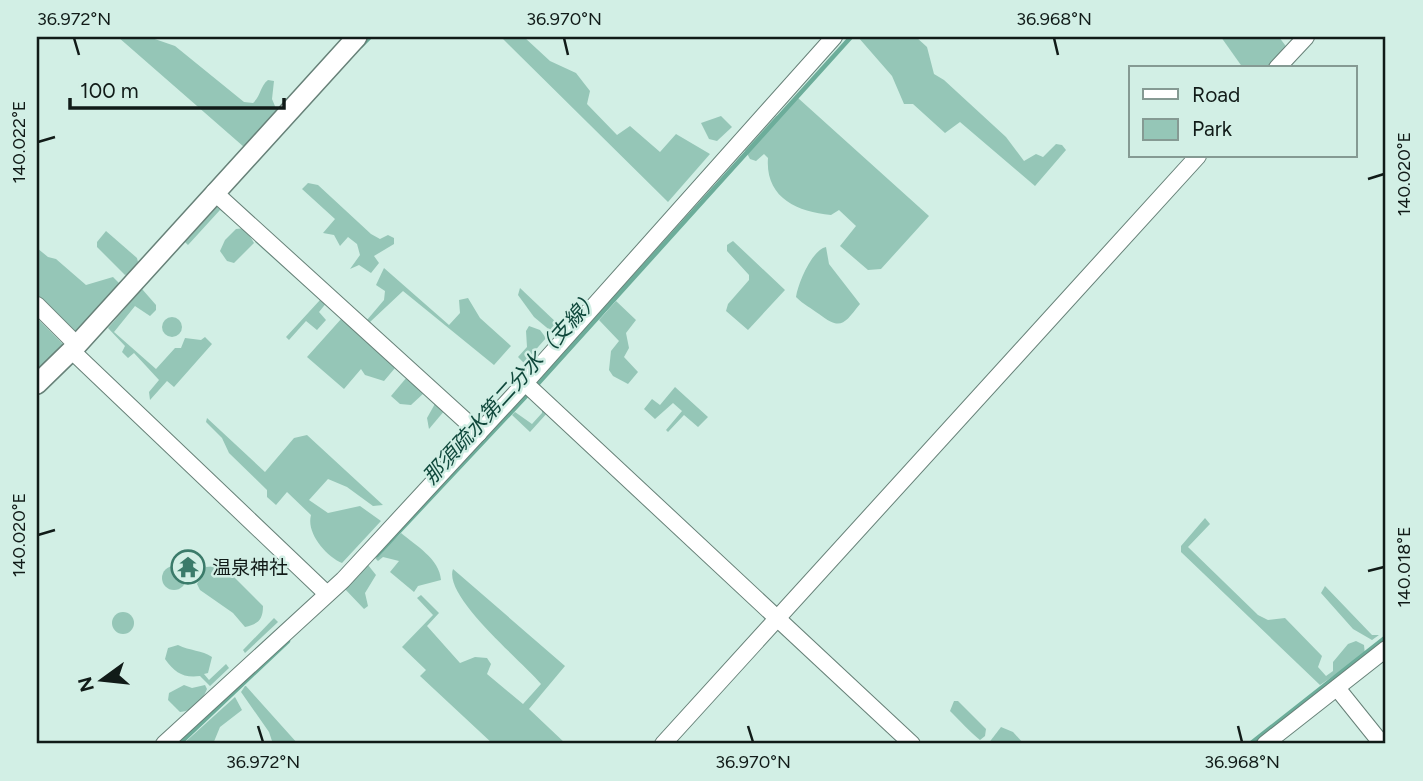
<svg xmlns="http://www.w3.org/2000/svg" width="1423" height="781" viewBox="0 0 1423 781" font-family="Figtree,'Noto Sans JP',sans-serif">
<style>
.green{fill:#95c6b7}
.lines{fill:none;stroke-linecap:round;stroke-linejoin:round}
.stream{stroke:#6cad9a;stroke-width:4.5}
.minor-casing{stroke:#678178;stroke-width:18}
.tertiary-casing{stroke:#678178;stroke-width:22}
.minor{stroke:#fff;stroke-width:16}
.tertiary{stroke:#fff;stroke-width:19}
.ticks{fill:none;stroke:#111b18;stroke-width:2.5}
.labels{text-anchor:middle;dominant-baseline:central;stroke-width:5;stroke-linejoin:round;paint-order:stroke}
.poi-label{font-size:19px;fill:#111b18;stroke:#d2efe5;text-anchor:start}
.water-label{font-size:21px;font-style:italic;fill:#10493c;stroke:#d2efe5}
.neatline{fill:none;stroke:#111b18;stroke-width:2.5}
.ticks-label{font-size:18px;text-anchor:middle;fill:#111b18}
</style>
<rect width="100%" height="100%" fill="#d2efe5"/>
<!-- green -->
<g class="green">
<path d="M118 37H149L175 46 244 102 253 103C261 96 260 86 268 80L274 81 272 99 277 111 249 146 244 147Z"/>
<path d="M524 37 550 61 576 73 590 91 587 104 617 135 630 126 660 152 676 134 710 154 668 202 502 38Z"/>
<path d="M858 37H916L927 47 934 74 944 80 1006 137 1024 161 1036 154 1043 157 1056 144 1062 145 1066 150 1035 186 960 122 945 133 913 104H904L892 76Z"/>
<path d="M1221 37H1279L1288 49 1273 68H1243Z"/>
<path d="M798 98 929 216 881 269 868 270 840 246 856 226 839 210 831 215C796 212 765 197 768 158L764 154 756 161 750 159 745 150 776 116 783 114Z"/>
<path d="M721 116 732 127 717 141 709 139 701 123Z"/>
<path d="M308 183 318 185 371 234 380 239 388 235 394 238V244L374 256 379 263 371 273 359 265 350 269 360 255 357 244 348 237 340 246 334 235 323 233 335 219 302 189Z"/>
<path d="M218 206 227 212 225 214 220 210 188 245 185 242Z"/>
<path d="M245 228 254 243 234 263 227 261 220 251 225 240 236 229Z"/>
<path d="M106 231 137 258 138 262 128 274 125 275 97 247V242Z"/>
<path d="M258 239 327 302 319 312 326 320 317 330 306 321 289 340 286 337 320 300 255 242Z"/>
<path d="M733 241 785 290 748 330 726 311 728 304 749 280V275L727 251V245Z"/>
<path d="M826 247 829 264 860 304C844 324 841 331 819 314 811 308 804 305 796 297 798 283 812 250 826 247Z"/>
<path d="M37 248 48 257 56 259 86 285 113 277 120 284 73 334 37 302Z"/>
<path d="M384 268 449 325 460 313 459 300 468 298 480 318 511 346 494 365 403 291 370 322 367 320 384 300 385 291 376 285Z"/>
<path d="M520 288 559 325 552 332 534 317 518 295Z"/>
<path d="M142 289 156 305V310L150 316 135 306 114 332 156 369 175 348H181L185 338 201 340 205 337 212 344 174 387 167 381 150 400 149 392 159 380 134 353 128 358 122 352 125 346 108 328Z"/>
<path d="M616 301 636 320 626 333 629 348 624 357 638 372 628 384 613 376 609 370 611 351 619 341 599 320Z"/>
<circle cx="172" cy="327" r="10"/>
<path d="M37 318 64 345 37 371Z"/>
<path d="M342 318 394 364 395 368 384 381 365 375 361 369 344 389 307 357Z"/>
<path d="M529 326 540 330 546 338 524 363 518 357 527 347 526 331Z"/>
<path d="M407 377 425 392 411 405 400 404 391 396Z"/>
<path d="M675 387 708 417 698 427 684 415 668 432 666 430 682 411 673 403 655 419 644 409 652 399 660 405Z"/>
<path d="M436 402 445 410 429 429 427 418Z"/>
<path d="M542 409 548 412 530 432 512 415 515 412 532 424 542 413Z"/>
<path d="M207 418 265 472 294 438 307 435 383 505 373 506 347 487 328 479 309 500 328 513 360 506 381 521 342 563C326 556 306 533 311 515L287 492 276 505 267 497V490L229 453 222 438 206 422Z"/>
<path d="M1205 518 1210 524 1188 547 1258 615 1268 620 1285 618 1322 656 1318 667 1326 676 1333 671V662L1348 644 1356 641 1364 645 1365 655 1320 685 1181 552V546Z"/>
<path d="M401 533C415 545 440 559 441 580L418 586 414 592 390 572 399 561 383 557 378 561 375 558Z"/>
<path d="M368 565 376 575 365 593 368 606 364 609 344 588Z"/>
<path d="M217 566 226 569 263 606C263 620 258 624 245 627L233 613 200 590 197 584 206 567Z"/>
<circle cx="174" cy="578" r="12"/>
<path d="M453 569 565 666 529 709 566 744H493L420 676 426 670 402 647 433 615 417 598 421 595 439 613 427 626 460 663 475 657 487 658 491 664 487 674 523 704 541 684C522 661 443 597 453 569Z"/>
<path d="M1325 586 1372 635H1379L1372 640 1353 629 1321 593Z"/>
<circle cx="123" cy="623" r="11"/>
<path d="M274 618 278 622 245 653 243 650Z"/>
<path d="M178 645C190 651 202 650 212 657L208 673 204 674 209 680 226 664 229 668 210 686 200 676C183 678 175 673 165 659L168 648Z"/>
<path d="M184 685 192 688 205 685 207 689C202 701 194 711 180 712L168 700 169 693Z"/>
<path d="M245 686H246L298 744H273L269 732 241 692Z"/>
<path d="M235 697 242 710 220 727 213 744H183Z"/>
<path d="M954 701H958L986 729 985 736 980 740C972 734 958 719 950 711Z"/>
<path d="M1001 727 1013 732 1024 744H988Z"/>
</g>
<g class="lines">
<!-- stream -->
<g class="stream">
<path d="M361 46 370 37"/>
<path d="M535 387 851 37"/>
<path d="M377 555 529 393"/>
<path d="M179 744 288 641"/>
<path d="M1250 744 1386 637"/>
</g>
<defs>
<g id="minor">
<path d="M1277 68 1306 37"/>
<path d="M214 192 479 433"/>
<path d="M37 305 77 345"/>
<path d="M72 351 327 594"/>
<path d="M525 383 912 744"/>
<path d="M1337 688 1382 744"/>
<path d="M164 744 343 580 525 383 834 37"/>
<path d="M663 744 1198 156"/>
<path d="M1265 744 1386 649"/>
</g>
<path id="tertiary" d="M37 384 77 345 357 37"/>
</defs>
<!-- minor casing -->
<use href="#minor" class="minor-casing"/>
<!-- tertiary casing -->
<use href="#tertiary" class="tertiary-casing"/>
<!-- minor -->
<use href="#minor" class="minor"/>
<!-- tertiary -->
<use href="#tertiary" class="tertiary"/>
</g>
<!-- ticks -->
<path class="ticks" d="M74 38 79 55M564 38 568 55M1054 38 1058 55M38 142 55 137M1368 179 1384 174M38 535 55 530M1368 571 1384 567M258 726 263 742M748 726 753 742M1238 726 1242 742"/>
<!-- icons -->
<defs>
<symbol id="temple-ring" viewBox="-11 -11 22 22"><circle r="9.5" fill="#d2efe5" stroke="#3b7b6a" stroke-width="1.5"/><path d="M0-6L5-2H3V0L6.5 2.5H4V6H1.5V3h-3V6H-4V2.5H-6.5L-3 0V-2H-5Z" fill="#3b7b6a"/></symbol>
</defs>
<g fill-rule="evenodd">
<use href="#temple-ring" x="169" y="548" width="38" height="38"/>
</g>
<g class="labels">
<!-- poi labels -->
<g class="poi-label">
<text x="212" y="567">温泉神社</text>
</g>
<!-- water labels -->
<g class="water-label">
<text transform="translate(511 387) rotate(-48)">那須疏水第二分水（支線）</text>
</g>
</g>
<!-- border -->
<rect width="1423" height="781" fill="none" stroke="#d2efe5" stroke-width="77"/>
<!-- legend -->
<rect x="1129" y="66" width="228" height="91" fill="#d2efe5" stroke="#859a93" stroke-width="2"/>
<rect x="1143" y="89" width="35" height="10" fill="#ffffff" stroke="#859a93" stroke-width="2"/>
<text x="1192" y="102" font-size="21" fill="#111b18">Road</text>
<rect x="1143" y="119" width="35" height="21" fill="#95c6b7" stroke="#859a93" stroke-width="2"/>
<text x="1192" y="136" font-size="21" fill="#111b18">Park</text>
<!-- north arrow -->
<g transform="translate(102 680) rotate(255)" stroke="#d2efe5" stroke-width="5" paint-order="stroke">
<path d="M0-5L12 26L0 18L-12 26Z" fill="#111b18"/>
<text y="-10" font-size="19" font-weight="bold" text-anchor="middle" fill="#111b18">N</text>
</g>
<!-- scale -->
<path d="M70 98v10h214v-10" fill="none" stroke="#111b18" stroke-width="3.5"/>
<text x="80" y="98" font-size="21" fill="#111b18" stroke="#d2efe5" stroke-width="5" paint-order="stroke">100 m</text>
<rect x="38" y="38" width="1346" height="704" class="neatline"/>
<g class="ticks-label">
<text x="74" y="25">36.972°N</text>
<text x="564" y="25">36.970°N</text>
<text x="1054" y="25">36.968°N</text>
<text transform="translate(19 142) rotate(-90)" y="6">140.022°E</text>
<text transform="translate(1404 174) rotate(-90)" y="6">140.020°E</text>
<text transform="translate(19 535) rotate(-90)" y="6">140.020°E</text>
<text transform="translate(1404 567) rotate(-90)" y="6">140.018°E</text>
<text x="263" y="768">36.972°N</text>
<text x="753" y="768">36.970°N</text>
<text x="1242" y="768">36.968°N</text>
</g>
</svg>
